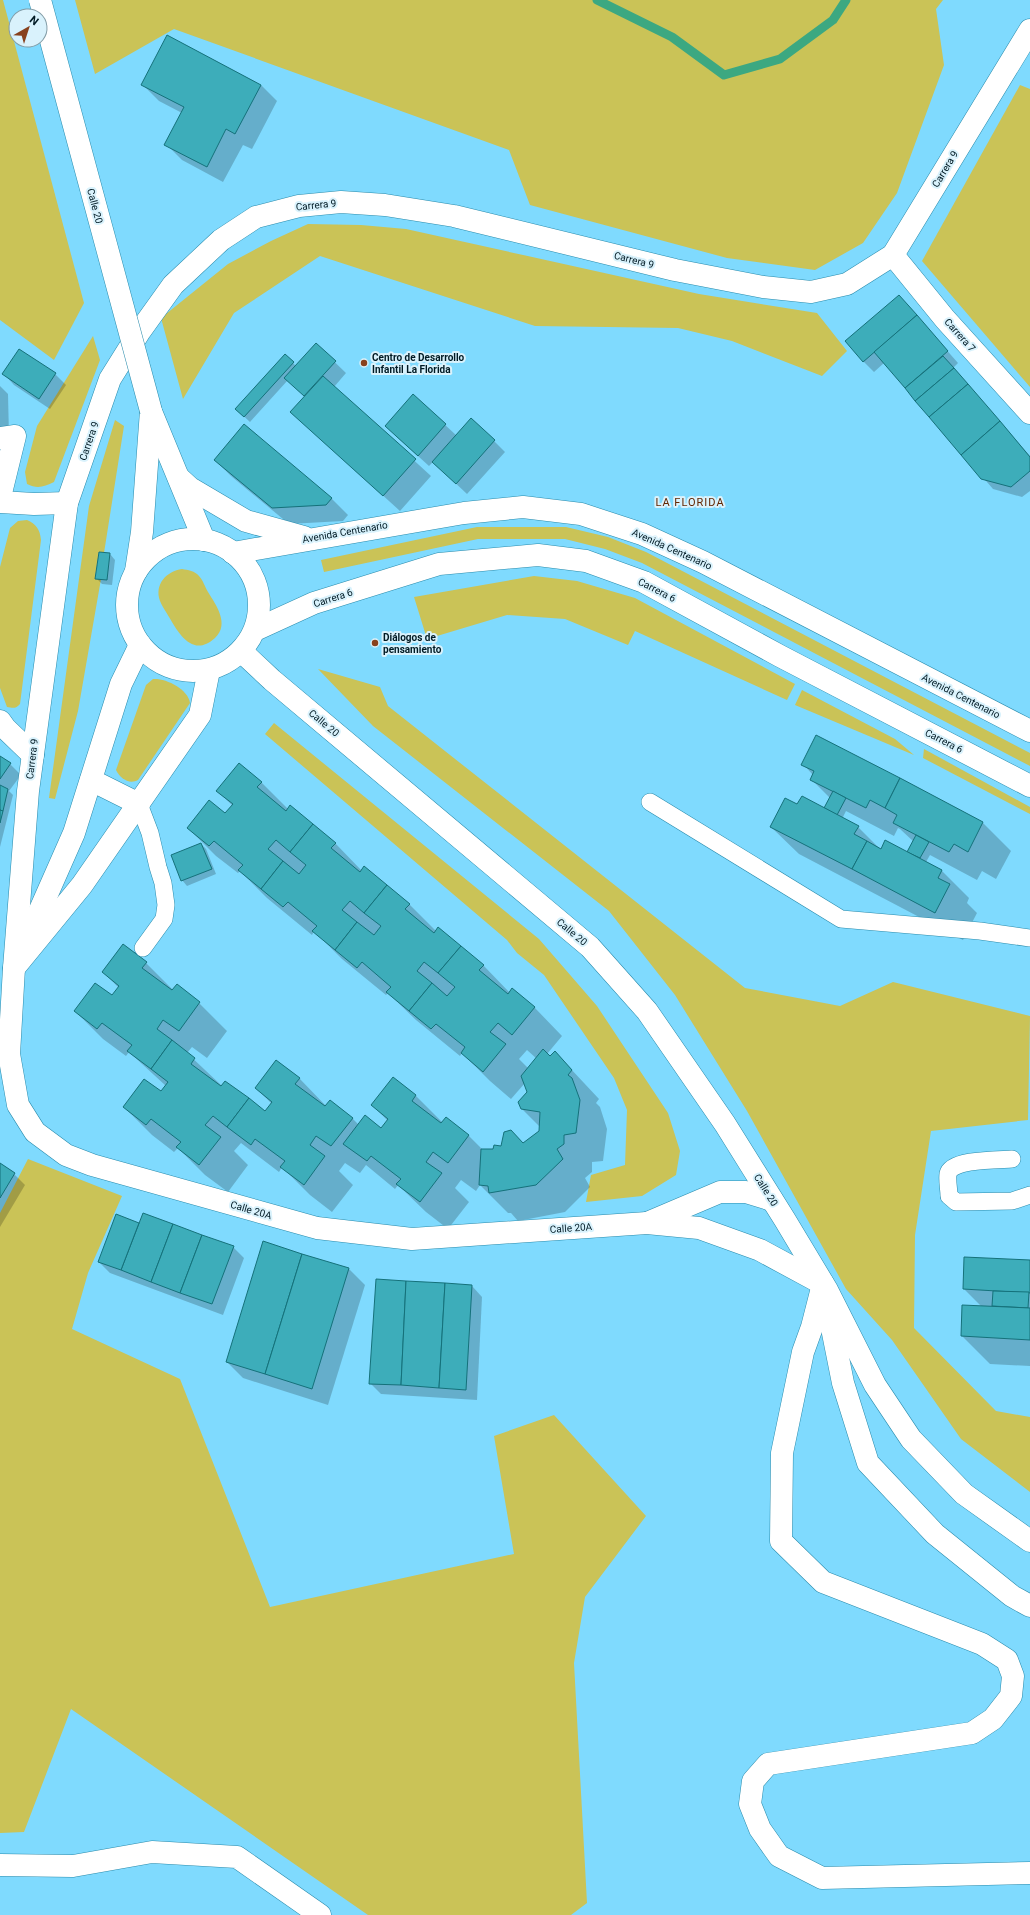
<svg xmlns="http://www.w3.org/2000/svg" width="1030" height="1915" viewBox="0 0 1030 1915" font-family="Roboto,sans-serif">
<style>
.green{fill:#cac357}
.shadow{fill:#0003;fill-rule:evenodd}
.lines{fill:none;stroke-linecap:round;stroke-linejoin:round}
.stream{stroke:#3ca881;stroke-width:9}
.building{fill:#3dadba;stroke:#15717a}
.service-casing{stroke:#298bac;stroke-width:18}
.minor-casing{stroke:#298bac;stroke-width:23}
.secondary-casing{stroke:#298bac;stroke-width:23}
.primary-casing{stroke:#298bac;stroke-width:23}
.service{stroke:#fff;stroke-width:17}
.minor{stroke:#fff;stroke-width:22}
.secondary{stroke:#fff;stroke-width:22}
.primary{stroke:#fff;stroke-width:22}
.primary-bridge-casing{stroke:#298bac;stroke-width:23;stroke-linecap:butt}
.primary-bridge{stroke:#fff;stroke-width:22}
.poi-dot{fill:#88411d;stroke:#d9f2fc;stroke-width:1.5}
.labels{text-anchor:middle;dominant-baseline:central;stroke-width:4;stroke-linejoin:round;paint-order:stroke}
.street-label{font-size:10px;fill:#001a24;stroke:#d9f2fc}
.poi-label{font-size:10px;font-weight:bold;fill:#001a24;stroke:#d9f2fc;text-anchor:start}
.neighbourhood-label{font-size:11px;letter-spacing:1px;fill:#622500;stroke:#d9f2fc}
</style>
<rect width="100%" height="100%" fill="#7fdafe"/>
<!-- green -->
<g class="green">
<path d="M0 0H3L84 303 54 360 0 320Z"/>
<path d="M75 0H943L936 9 944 65 897 193 863 243 815 270 727 258 530 205 509 150 174 29 95 74Z"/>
<path d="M1020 85 1030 89V387L922 261Z"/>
<path d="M308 224 361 225 406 229 699 294 817 313 847 351 822 376 732 341 678 328 535 326 320 256 234 313 183 399 161 318 228 264 271 241Z"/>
<path d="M93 336 100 360 54 482C44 487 37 489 27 484L25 472 37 426Z"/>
<path d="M115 420 124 426 104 553 99 552 95 578 101 579 78 711 55 799 49 798 89 506Z"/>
<path d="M27 520C36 524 40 529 41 540L20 704C16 709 13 708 7 707L0 688V567L10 528 18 521Z"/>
<path d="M477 527H566L608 537 646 552 1030 753V766L642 563 605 549 565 539H478L324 572 321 560Z"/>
<path d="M182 569C188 570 195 571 199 576 203 580 205 587 208 592 216 605 230 624 215 638 193 658 179 634 169 617 166 612 162 606 160 601 154 584 167 571 182 569Z"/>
<path d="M534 576 577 581 635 598 795 684 787 700 635 631 628 645 565 619 507 615 427 639 414 597Z"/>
<path d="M318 669 380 687 388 706 745 988 840 1006 893 982 1030 1016 1028 1120 931 1131 915 1235 914 1328 996 1411 1030 1417V1492L961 1439 892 1340 846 1289 747 1111 675 995 609 911 373 726Z"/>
<path d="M153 679C166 678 188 689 190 703L138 780C129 785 120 778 116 770L146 685Z"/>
<path d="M802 690 895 739 914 755 795 705Z"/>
<path d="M274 723 539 939 597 1006 668 1113 680 1151 676 1175 642 1196 586 1202 591 1175 625 1165 627 1110 614 1078 544 975 517 953 507 940 265 734Z"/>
<path d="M924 749 1030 807V814L923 758Z"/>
<path d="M28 1159 122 1196 88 1273 72 1329 180 1379 270 1607 514 1554 494 1436 554 1415 646 1516 585 1597 574 1663 587 1903 571 1915H368L71 1709 24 1832 0 1833V1213Z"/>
</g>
<!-- shadow -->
<g class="shadow">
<path d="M143 85H261L277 101 252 149 243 145 223 182 182 160 166 144 182 113 159 101Z"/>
<path d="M899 296 958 363 953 368 1030 456V491L1022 497 993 489 884 363 874 372 863 361Z"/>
<path d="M316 344 346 373 334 387 431 476 400 511 291 412 305 397 288 380 250 422 236 409 285 355 296 366Z"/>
<path d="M4 374H55L66 385 50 409 14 385Z"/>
<path d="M0 386 8 394 9 436 0 437Z"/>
<path d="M414 396 457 436 472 419 505 452 467 494 433 462 429 466 397 437Z"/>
<path d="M244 426 332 499 348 515 343 521 289 524 231 476 215 460Z"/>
<path d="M110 554 115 560 112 585 102 584 96 578Z"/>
<path d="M817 737 983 823 1011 851 996 879 982 871 977 880 930 855 926 862 941 870 969 898 967 903 977 913 963 940 799 854 771 827 798 806 828 811 830 798 811 779 813 775 803 764ZM846 811 894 836 898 828 900 829 914 842 908 853 881 850 858 827 842 819Z"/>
<path d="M0 758 10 764 21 775 9 791 13 795 0 847Z"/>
<path d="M261 782 288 809 335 843 362 871 409 904 436 931 483 965 510 993 513 989 535 1008 562 1036 547 1054 550 1057 555 1052 599 1099 596 1103 600 1107 607 1129 603 1161 592 1162V1172L585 1178 590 1187 565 1212 518 1221 511 1213H508L480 1185 476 1191 461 1180 455 1188 469 1202 448 1229 426 1212 398 1185 395 1189 366 1165 360 1173 345 1163 339 1171 353 1185 332 1212 310 1195 282 1167 279 1172 241 1143 234 1151 248 1165 228 1192 205 1175 178 1148 174 1152 152 1135 124 1107 161 1092 166 1086 129 1052 126 1056 103 1039 75 1011 113 996 119 988 103 972 146 963 173 990 199 1003 227 1031 207 1058 192 1047 187 1053 222 1086 265 1112 272 1104 256 1088 299 1078 326 1106 352 1118 359 1125 381 1129 388 1121 372 1105 415 1095 443 1123 446 1119 469 1136 483 1150H493L502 1147 524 1145 540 1132V1127L521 1108 528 1093 525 1083 511 1099 490 1081 462 1053 460 1056 416 1020 388 993 386 995 342 959 314 931 312 935 267 898 240 871 238 873 216 856 188 828 226 814 233 806 217 791ZM527 1050 537 1059 528 1068 519 1059Z"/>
<path d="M201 844 206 849 216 874 187 886 182 880Z"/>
<path d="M0 1164 14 1174 25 1185 0 1227Z"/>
<path d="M116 1215 140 1224 233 1247 244 1258 223 1315 110 1273 99 1262Z"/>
<path d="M263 1242 349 1269 365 1285 328 1405 243 1378 227 1362Z"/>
<path d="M1030 1261V1291L1005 1292 1030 1293V1366L990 1364 962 1336 982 1307 964 1289Z"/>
<path d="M472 1286 482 1297 477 1400 381 1394 370 1383Z"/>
</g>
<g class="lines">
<!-- stream -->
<path class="stream" d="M597 0 672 37 724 75 780 59 833 20 846 0"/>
</g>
<!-- building -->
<g class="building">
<path d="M167 35 261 85 235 134 226 129 207 167 164 145 184 107 141 85Z"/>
<path d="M899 295 917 315 863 362 845 341Z"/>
<path d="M917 315 948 351 905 388 874 352Z"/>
<path d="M316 343 336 361 304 396 284 378Z"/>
<path d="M19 349 56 373 39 399 2 374Z"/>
<path d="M285 354 294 362 244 417 235 409Z"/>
<path d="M943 356 954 368 915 401 905 388Z"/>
<path d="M954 368 968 384 929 417 915 401Z"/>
<path d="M323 376 416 459 383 496 290 412Z"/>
<path d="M968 384 1000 421 961 455 929 417Z"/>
<path d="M413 394 446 424 418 456 385 426Z"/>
<path d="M471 418 495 440 456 484 432 462Z"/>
<path d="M1000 421 1030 457V471L1011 487 981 479 961 455Z"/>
<path d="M244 424 332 498 326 505 272 508 214 460Z"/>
<path d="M99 552 110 553 107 580 95 579Z"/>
<path d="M816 735 900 778 885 808 870 800 866 808 810 780 814 771 801 765Z"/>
<path d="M0 756 11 763 0 779Z"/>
<path d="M239 763 262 782 257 787 274 801 286 811 290 805 313 824 290 852 276 840 268 849 283 861 261 889 238 870 243 865 214 841 209 846 187 828 209 800 225 813 233 804 216 791Z"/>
<path d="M900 778 983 822 968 852 954 844 949 852 893 823 897 815 885 808Z"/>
<path d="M0 785 8 789 3 811 0 810Z"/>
<path d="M833 791 846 798 837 815 824 808Z"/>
<path d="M802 796 859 826 854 834 867 841 852 869 770 827 785 798 797 804Z"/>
<path d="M0 810 3 811 0 823Z"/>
<path d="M313 824 336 843 331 848 360 872 364 866 387 885 364 913 350 901 342 910 357 922 335 950 312 931 317 926 288 902 283 907 261 889 283 861 299 874 306 865 290 852Z"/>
<path d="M916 835 929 842 920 858 907 852Z"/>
<path d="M885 840 942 870 938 878 950 884 935 913 852 869 867 841 881 849Z"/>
<path d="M201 843 212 869 181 881 171 855Z"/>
<path d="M387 885 410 904 405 909 434 933 438 927 461 946 438 973 424 962 417 971 432 983 409 1011 386 992 391 987 362 962 357 968 335 950 357 922 374 935 381 926 364 913Z"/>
<path d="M123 944 147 962 142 968 172 990 177 984 200 1002 179 1031 163 1020 157 1029 172 1040 151 1069 127 1051 132 1045 102 1023 97 1029 74 1011 95 983 112 995 119 986 102 972Z"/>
<path d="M461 946 484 965 479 970 508 994 512 988 535 1007 512 1035 498 1023 490 1032 506 1044 483 1072 461 1053 465 1047 436 1024 431 1029 409 1011 432 983 447 996 455 987 438 973Z"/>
<path d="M172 1040 195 1058 191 1064 221 1086 225 1081 249 1098 227 1127 213 1116 205 1125 221 1137 199 1165 176 1147 181 1142 151 1119 146 1125 123 1107 144 1079 161 1091 168 1082 151 1069Z"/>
<path d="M543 1049 550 1056 555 1051 572 1070 568 1075 572 1078 580 1100 576 1133 564 1135V1144L557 1149 563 1159 536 1185 489 1193 488 1186 479 1185 481 1149H493L494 1145 501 1146 504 1132 511 1130 523 1143 539 1131 540 1112 521 1109 518 1102 527 1092 521 1076Z"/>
<path d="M276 1060 300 1078 295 1084 325 1106 330 1100 353 1118 331 1146 316 1136 310 1145 325 1156 304 1185 280 1167 285 1161 255 1139 251 1145 227 1127 249 1098 265 1111 272 1102 255 1088Z"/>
<path d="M393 1077 416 1095 412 1101 441 1123 446 1117 469 1135 448 1163 433 1152 426 1162 442 1173 420 1202 396 1184 401 1179 371 1156 367 1161 343 1144 365 1115 381 1128 388 1119 371 1105Z"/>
<path d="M0 1163 15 1173 0 1198Z"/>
<path d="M143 1213 173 1224 151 1282 121 1270Z"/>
<path d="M116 1214 139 1223 121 1270 98 1262Z"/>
<path d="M173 1224 202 1235 180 1293 151 1282Z"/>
<path d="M202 1235 234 1246 212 1304 180 1293Z"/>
<path d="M263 1241 302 1254 265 1374 226 1362Z"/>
<path d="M302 1254 349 1268 312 1389 265 1374Z"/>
<path d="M964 1257 1030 1260V1293L963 1289Z"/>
<path d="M376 1279 406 1281 401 1385 369 1384Z"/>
<path d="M406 1281 445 1283 439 1388 401 1385Z"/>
<path d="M445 1283 472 1285 466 1390 439 1388Z"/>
<path d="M993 1291 1029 1292 1028 1308 992 1306Z"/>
<path d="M962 1305 1030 1308V1340L961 1336Z"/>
</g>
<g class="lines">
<defs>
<g id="service">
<path d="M650 802 841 919 980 931 1030 938"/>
<path d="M139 804 150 833 158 867 163 883 166 905 164 919 143 948"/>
<path d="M1012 1159C999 1160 951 1159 948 1174 947 1181 949 1189 949 1196L956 1202 1012 1201 1030 1195"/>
</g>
<g id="minor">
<path d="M893 255 945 319 1030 413"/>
<path d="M0 438 15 436 0 497"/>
<path d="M0 502 34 504 67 503"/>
<path d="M0 721 5 728 33 755"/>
<path d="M823 1284 812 1327 803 1352 782 1453 781 1541 823 1582 982 1644 1007 1660 1013 1676 1011 1696 993 1719 972 1733 768 1764 753 1781 750 1804 760 1829 779 1856 822 1878 1030 1873"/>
<path d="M0 1865 73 1866 152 1852 237 1857 320 1915"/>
</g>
<g id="secondary">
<path d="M179 478 190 488 246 521 304 537"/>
<path d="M233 553 464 513 523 507 581 514 642 534 703 562 1030 731"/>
<path d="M255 630 314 603 439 564 538 555 586 561 644 582 780 656 1030 786"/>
</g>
<g id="primary">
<path d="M152 414 204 540"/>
<circle cx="193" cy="605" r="66"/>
<path d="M136 571 142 532 151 411"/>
<path d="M241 651 272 680 590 947 647 1011 725 1124 785 1220 827 1290 875 1385 911 1439 964 1494 1030 1541"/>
<path d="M91 780 139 804"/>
<path d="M25 944 74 833 121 684 140 645"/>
<path d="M14 968 82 885 200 715 209 670"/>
<path d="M647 1223 720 1192H746L772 1200"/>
<path d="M823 1284 760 1250 699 1228 647 1223 412 1239 317 1228 92 1165 66 1155 35 1132 18 1105 9 1054 14 968 28 791 67 503 110 379 140 331 173 285 221 240 256 217 299 206 341 202 385 205 454 216 675 270 763 287 811 292 847 284 893 255 1030 30"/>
<path d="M828 1308 843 1383 868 1463 935 1534 1012 1596 1030 1606"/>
</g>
</defs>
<!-- service casing -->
<use href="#service" class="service-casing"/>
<!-- minor casing -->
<use href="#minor" class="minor-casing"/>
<!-- secondary casing -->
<use href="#secondary" class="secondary-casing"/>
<!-- primary casing -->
<use href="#primary" class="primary-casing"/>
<!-- service -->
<use href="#service" class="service"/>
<!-- minor -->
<use href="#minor" class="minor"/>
<!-- secondary -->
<use href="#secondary" class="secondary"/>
<!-- primary -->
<use href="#primary" class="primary"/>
<defs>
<path id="primary-bridge" d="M40 0 151 411"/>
</defs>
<!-- primary-bridge casing -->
<use href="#primary-bridge" class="primary-bridge-casing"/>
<!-- primary-bridge -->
<use href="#primary-bridge" class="primary-bridge"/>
</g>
<!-- markers -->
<g class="poi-dot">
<circle cx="364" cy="363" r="4"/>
<circle cx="375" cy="643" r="4"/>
</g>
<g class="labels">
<!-- street labels -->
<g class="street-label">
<text transform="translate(945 169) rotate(-59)">Carrera 9</text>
<text transform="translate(316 205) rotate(-6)">Carrera 9</text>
<text transform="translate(95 206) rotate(75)">Calle 20</text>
<text transform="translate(634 260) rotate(14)">Carrera 9</text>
<text transform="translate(960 335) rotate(48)">Carrera 7</text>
<text transform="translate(89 441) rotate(-71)">Carrera 9</text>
<text transform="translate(345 532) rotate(-10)">Avenida Centenario</text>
<text transform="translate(672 549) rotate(24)">Avenida Centenario</text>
<text transform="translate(657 590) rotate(27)">Carrera 6</text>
<text transform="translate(333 598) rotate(-18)">Carrera 6</text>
<text transform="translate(961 696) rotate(27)">Avenida Centenario</text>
<text transform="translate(324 723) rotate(40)">Calle 20</text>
<text transform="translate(944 741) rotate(27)">Carrera 6</text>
<text transform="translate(32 759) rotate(-83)">Carrera 9</text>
<text transform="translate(572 932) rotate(40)">Calle 20</text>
<text transform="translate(766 1190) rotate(58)">Calle 20</text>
<text transform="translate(251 1210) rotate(16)">Calle 20A</text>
<text transform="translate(571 1228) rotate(-4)">Calle 20A</text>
</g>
<!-- poi labels -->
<g class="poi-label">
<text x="372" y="357">Centro de Desarrollo<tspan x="372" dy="12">Infantil La Florida</tspan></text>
<text x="383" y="637">Diálogos de<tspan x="383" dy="12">pensamiento</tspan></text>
</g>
<!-- neighbourhood labels -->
<g class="neighbourhood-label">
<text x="690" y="502">LA FLORIDA</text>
</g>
</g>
<!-- north arrow -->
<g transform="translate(28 28) rotate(39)"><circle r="19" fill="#d9f2fc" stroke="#829ca6"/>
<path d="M0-3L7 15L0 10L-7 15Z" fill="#88411d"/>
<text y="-6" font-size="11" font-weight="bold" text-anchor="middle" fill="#001a24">N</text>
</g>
</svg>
